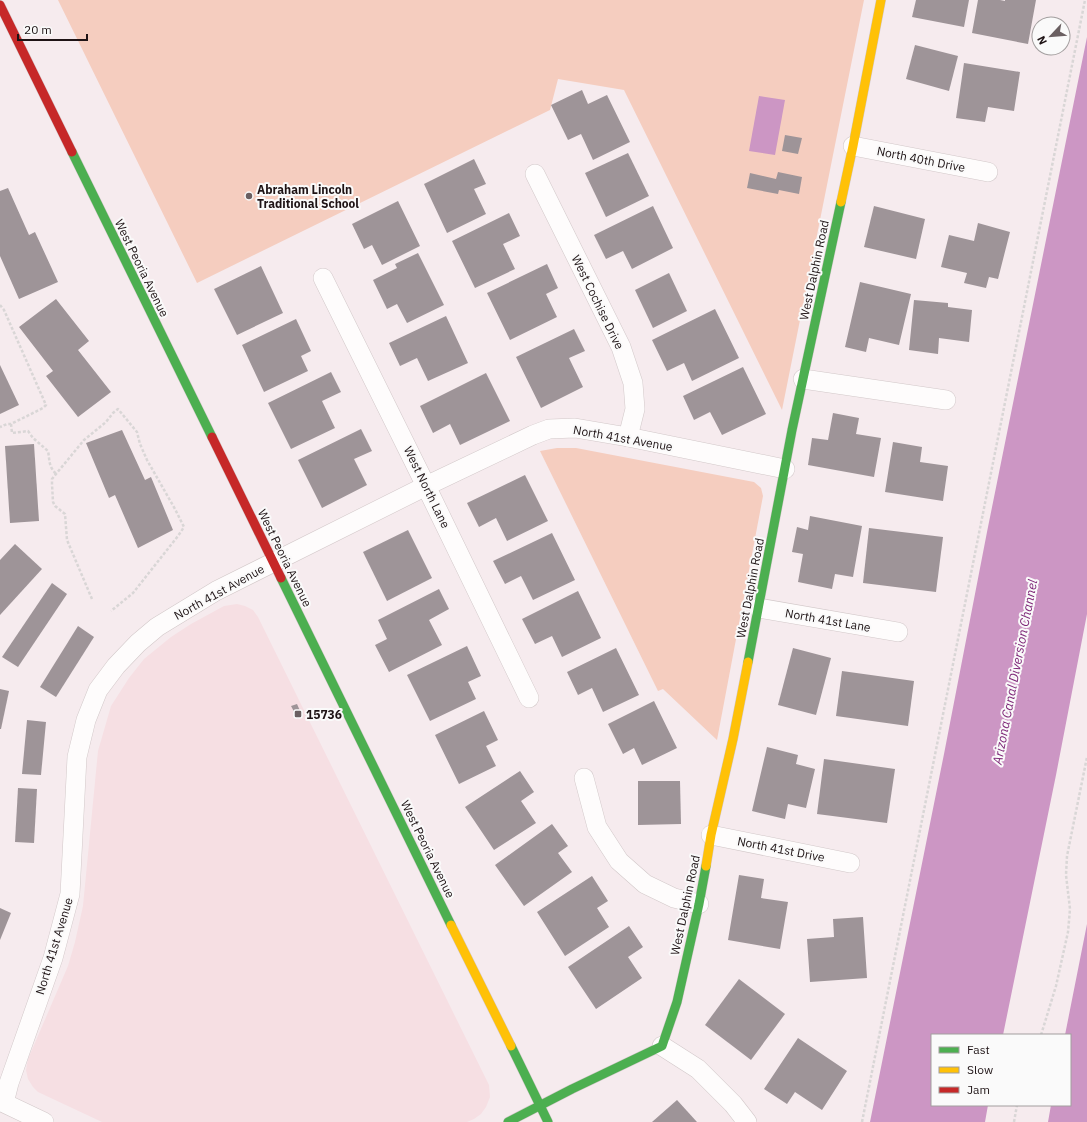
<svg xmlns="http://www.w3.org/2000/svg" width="1087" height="1122" viewBox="0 0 1087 1122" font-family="'IBM Plex Sans',sans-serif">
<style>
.built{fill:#f6dfe3}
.green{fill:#f5cdbf}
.water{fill:#cc96c4}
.building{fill:#9e9498}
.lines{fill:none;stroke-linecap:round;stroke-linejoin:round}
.street-casing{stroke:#d2c8c9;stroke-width:20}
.fast-casing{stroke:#d2c8c9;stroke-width:10}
.slow-casing{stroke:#d2c8c9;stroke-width:10}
.jam-casing{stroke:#d2c8c9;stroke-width:10}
.path{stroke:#d9d6d6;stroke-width:2.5;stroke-dasharray:3 2;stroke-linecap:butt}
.street{stroke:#fefcfc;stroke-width:19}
.fast{stroke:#4caf50;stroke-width:9}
.slow{stroke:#ffc107;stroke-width:9}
.jam{stroke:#c62828;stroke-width:9}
.poi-dot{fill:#6a5f61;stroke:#fafafa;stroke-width:1.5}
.labels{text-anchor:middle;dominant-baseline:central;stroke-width:4;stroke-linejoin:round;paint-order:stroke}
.street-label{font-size:12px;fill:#1e1315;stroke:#fafafa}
.poi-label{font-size:12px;font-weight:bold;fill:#1e1315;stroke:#fafafa;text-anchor:start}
.water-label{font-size:13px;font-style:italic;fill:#7e2778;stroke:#fafafa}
</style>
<rect width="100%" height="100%" fill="#f6ebee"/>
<!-- built -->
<path class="built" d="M237 604 245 606 253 610 258 617 489 1085 490 1097 486 1107 481 1114 474 1119 467 1122H102L38 1092 33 1087 28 1079 26 1070 28 1059 68 966 75 942 83 906 98 751 111 706 129 678 144 659 171 637 191 624 224 606Z"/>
<!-- green -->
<g class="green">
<path d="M58 0H864L782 410 624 90 558 79 550 110 197 283Z"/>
<path d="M557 448H576L754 482 761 488 763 496 717 740 663 689 658 691 540 451Z"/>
</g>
<!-- water -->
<g class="water">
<path d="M1087 37V614L1056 775 1003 1035H932V1105H988L985 1122H870L944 754 987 532Z"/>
<path d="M759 96 785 100 775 155 749 151Z"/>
<path d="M1087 924V1122H1048L1051 1105H1070V1035H1065Z"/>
</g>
<!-- building -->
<g class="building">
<path d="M916 0H969L964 27 912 17Z"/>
<path d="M978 0H1000L1005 1V0H1036L1028 44 972 33Z"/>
<path d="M915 45 958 56 949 91 906 79Z"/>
<path d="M964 63 1020 72 1014 111 988 107 985 122 956 118Z"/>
<path d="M582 90 588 104 607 95 630 142 593 160 581 134 568 140 551 105Z"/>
<path d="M785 135 802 138 798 154 782 151Z"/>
<path d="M628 153 649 196 606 217 585 173Z"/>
<path d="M474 159 486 184 474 189 486 214 447 233 424 184Z"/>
<path d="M778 172 802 177 799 194 779 190 778 194 747 188 750 173 776 179Z"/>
<path d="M8 188 29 235 35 232 58 282 19 299 0 256V191Z"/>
<path d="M398 201 420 246 382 265 372 245 364 249 352 224Z"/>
<path d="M653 206 673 248 632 269 623 251 606 259 594 235Z"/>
<path d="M874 206 925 219 916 259 864 247Z"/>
<path d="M509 213 520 236 503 244 515 269 475 288 452 241Z"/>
<path d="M978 223 1010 232 998 279 989 277 986 288 964 283 967 273 941 267 949 235 974 241Z"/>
<path d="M418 253 444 305 407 323 397 304 387 309 373 280 397 268 395 264Z"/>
<path d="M547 264 558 288 546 294 557 317 510 340 487 293Z"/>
<path d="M261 266 283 313 237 335 214 289Z"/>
<path d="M669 273 687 311 653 328 635 290Z"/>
<path d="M860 282 911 294 899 345 869 338 866 352 845 347Z"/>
<path d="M56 299 89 341 78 350 111 392 78 417 46 376 53 371 19 327Z"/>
<path d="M914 300 948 303V307L972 310 969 342 939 338 938 354 909 350Z"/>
<path d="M715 309 739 358 692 381 684 363 667 371 652 340Z"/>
<path d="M446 316 468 363 428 381 417 358 400 366 389 343Z"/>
<path d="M296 319 311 351 301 356 308 371 264 392 242 345Z"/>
<path d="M574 329 585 351 569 358 583 387 541 408 516 357Z"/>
<path d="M0 365 19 405 0 414Z"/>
<path d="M743 367 766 414 722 435 710 412 694 420 683 396Z"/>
<path d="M331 372 341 392 322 401 335 428 291 449 268 403Z"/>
<path d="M486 373 510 421 460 445 450 424 433 433 420 406Z"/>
<path d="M833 413 859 418 856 434 881 438 874 477 808 465 812 438 828 440Z"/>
<path d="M361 429 372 451 354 459 367 485 322 508 298 460Z"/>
<path d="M122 430 145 480 151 477 173 530 138 548 115 495 109 498 86 443Z"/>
<path d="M893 442 922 447 920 462 948 466 943 501 885 492Z"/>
<path d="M34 444 39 521 10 523 5 446Z"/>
<path d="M525 475 548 521 507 541 496 518 479 527 467 503Z"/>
<path d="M810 516 862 526 853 577 835 574 832 589 798 582 803 554 792 552 797 527 808 530Z"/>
<path d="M869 528 943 537 936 592 863 583Z"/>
<path d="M408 530 432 578 387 601 363 552Z"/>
<path d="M552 533 575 580 533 600 521 576 505 584 493 561Z"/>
<path d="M15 544 42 569 0 615V560Z"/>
<path d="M52 583 67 594 18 667 2 657Z"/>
<path d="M439 589 449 609 429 620 442 645 389 672 375 645 387 639 378 620Z"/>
<path d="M578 591 601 638 562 657 552 636 535 644 522 619Z"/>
<path d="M78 626 94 637 56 697 40 687Z"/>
<path d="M467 646 481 676 468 682 476 699 430 721 407 675Z"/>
<path d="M616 648 639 695 603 712 592 688 578 695 567 672Z"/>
<path d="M793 648 831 658 816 715 778 705Z"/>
<path d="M842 671 914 681 908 726 836 716Z"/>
<path d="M0 689 9 691 1 729H0Z"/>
<path d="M654 701 677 748 642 765 634 748 623 754 608 724Z"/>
<path d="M297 704 301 713 298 719 291 706Z"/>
<path d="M484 711 498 740 486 746 496 766 459 784 435 735Z"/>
<path d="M27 720 46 722 41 775 22 774Z"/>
<path d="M767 747 798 755 796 764 815 769 806 808 788 804 785 819 752 811Z"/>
<path d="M824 759 895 769 887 823 817 814Z"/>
<path d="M520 771 534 792 521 801 536 823 494 850 465 807Z"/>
<path d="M638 781H680L681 824 638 825Z"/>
<path d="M18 788 37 789 34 843 15 842Z"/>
<path d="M552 824 568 846 558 853 572 872 524 906 495 865Z"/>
<path d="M739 875 764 879 761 898 788 902 780 949 728 940Z"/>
<path d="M592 876 608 901 597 908 609 927 565 956 537 912Z"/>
<path d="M0 908 11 913 0 940Z"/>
<path d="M863 917 867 978 810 982 807 939 834 937 833 919Z"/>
<path d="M629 926 643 947 628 957 642 978 596 1009 568 967Z"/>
<path d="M739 979 785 1014 751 1060 705 1025Z"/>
<path d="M798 1038 847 1071 822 1110 795 1092 787 1104 764 1089Z"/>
<path d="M677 1100 697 1122H652Z"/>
</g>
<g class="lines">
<defs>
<g id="street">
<path d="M853 146 988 172"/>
<path d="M535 174 621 347 633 383 635 409 628 437"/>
<path d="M323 278 426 486 529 698"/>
<path d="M803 379 946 400"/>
<path d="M759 608 898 632"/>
<path d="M584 778 597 827 619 861 645 884 674 898 699 904"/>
<path d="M711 835 850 863"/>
<path d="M662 1046 698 1069 733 1104 747 1122"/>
<path d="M44 1122 4 1103 9 1083 53 958 70 894 77 757 86 720 98 690 116 666 138 643 157 627 216 591 426 486 533 435 549 429 575 428 628 437 785 469"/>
</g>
<g id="fast">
<path d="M72 152 212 437"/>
<path d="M281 578 451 925"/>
<path d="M748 662 792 430 841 202"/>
<path d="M511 1046 548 1122"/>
<path d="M508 1122 572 1089 662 1046 677 1002 699 904 706 866"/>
</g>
<g id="slow">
<path d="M841 202 853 146 881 0"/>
<path d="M706 866 711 835 733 739 748 662"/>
<path d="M451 925 511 1046"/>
</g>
<g id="jam">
<path d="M0 5 72 152"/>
<path d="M212 437 281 578"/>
</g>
</defs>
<!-- street casing -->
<use href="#street" class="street-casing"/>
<!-- fast casing -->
<use href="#fast" class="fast-casing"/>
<!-- slow casing -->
<use href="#slow" class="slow-casing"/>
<!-- jam casing -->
<use href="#jam" class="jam-casing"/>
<!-- path -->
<g class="path">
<path d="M0 305 4 310 46 405 43 408 11 424H7L0 427"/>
<path d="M11 424 12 433 28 431 33 438 48 451C50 461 48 465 56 474"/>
<path d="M92 599 67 540 65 514 55 506 53 502 52 484V479L56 474 84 440 106 422 113 413 118 409 137 432 140 444 147 460 175 509 184 527 178 536 133 593 111 611"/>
<path d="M1041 1035 1056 986 1068 932 1070 909 1066 875 1067 856 1087 757"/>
<path d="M862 1122 1085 0"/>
<path d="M1014 1122 1017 1105"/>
</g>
<!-- street -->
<use href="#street" class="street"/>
<!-- fast -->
<use href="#fast" class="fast"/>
<!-- slow -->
<use href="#slow" class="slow"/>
<!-- jam -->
<use href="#jam" class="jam"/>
</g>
<!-- markers -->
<g class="poi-dot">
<circle cx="249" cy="196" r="4"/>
<rect x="294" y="710" width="8" height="8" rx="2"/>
</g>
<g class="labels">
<!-- street labels -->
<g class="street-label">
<text transform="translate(921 159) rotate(11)">North 40th Drive</text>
<text transform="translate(142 268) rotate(64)">West Peoria Avenue</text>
<text transform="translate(814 270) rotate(-78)">West Dalphin Road</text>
<text transform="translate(598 302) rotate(64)">West Cochise Drive</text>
<text transform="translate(623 438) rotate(10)">North 41st Avenue</text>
<text transform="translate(427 487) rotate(64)">West North Lane</text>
<text transform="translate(285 558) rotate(64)">West Peoria Avenue</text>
<text transform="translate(750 588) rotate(-79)">West Dalphin Road</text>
<text transform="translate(219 592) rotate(-29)">North 41st Avenue</text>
<text transform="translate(828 620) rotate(10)">North 41st Lane</text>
<text transform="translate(428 849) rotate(64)">West Peoria Avenue</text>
<text transform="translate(781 849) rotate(11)">North 41st Drive</text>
<text transform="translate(685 905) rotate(-78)">West Dalphin Road</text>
<text transform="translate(54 946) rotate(-73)">North 41st Avenue</text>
</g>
<!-- poi labels -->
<g class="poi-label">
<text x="257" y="189">Abraham Lincoln<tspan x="257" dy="14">Traditional School</tspan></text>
<text x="306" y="714">15736</text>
</g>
<!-- water labels -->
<g class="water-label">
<text transform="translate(1015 672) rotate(-79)">Arizona Canal Diversion Channel</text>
</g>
</g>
<!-- legend -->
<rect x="931" y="1034" width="140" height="72" fill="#fafafa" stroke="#a29e9e"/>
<rect x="939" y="1047" width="20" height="6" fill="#4caf50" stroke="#a29e9e"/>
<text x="967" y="1054" font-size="12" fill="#1e1315">Fast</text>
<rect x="939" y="1067" width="20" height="6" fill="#ffc107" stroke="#a29e9e"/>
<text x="967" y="1074" font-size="12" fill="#1e1315">Slow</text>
<rect x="939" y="1087" width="20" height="6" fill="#c62828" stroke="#a29e9e"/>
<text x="967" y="1094" font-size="12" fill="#1e1315">Jam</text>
<!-- north arrow -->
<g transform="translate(1051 36) rotate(244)"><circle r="19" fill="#fafafa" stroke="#a29e9e"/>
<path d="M0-3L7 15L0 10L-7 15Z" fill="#6a5f61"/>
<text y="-6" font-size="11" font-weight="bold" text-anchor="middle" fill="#1e1315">N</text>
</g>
<!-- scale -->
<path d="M18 34v6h69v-6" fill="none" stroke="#1e1315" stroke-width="2"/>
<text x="24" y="34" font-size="12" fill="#1e1315" stroke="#fafafa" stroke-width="3" paint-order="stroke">20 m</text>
</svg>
